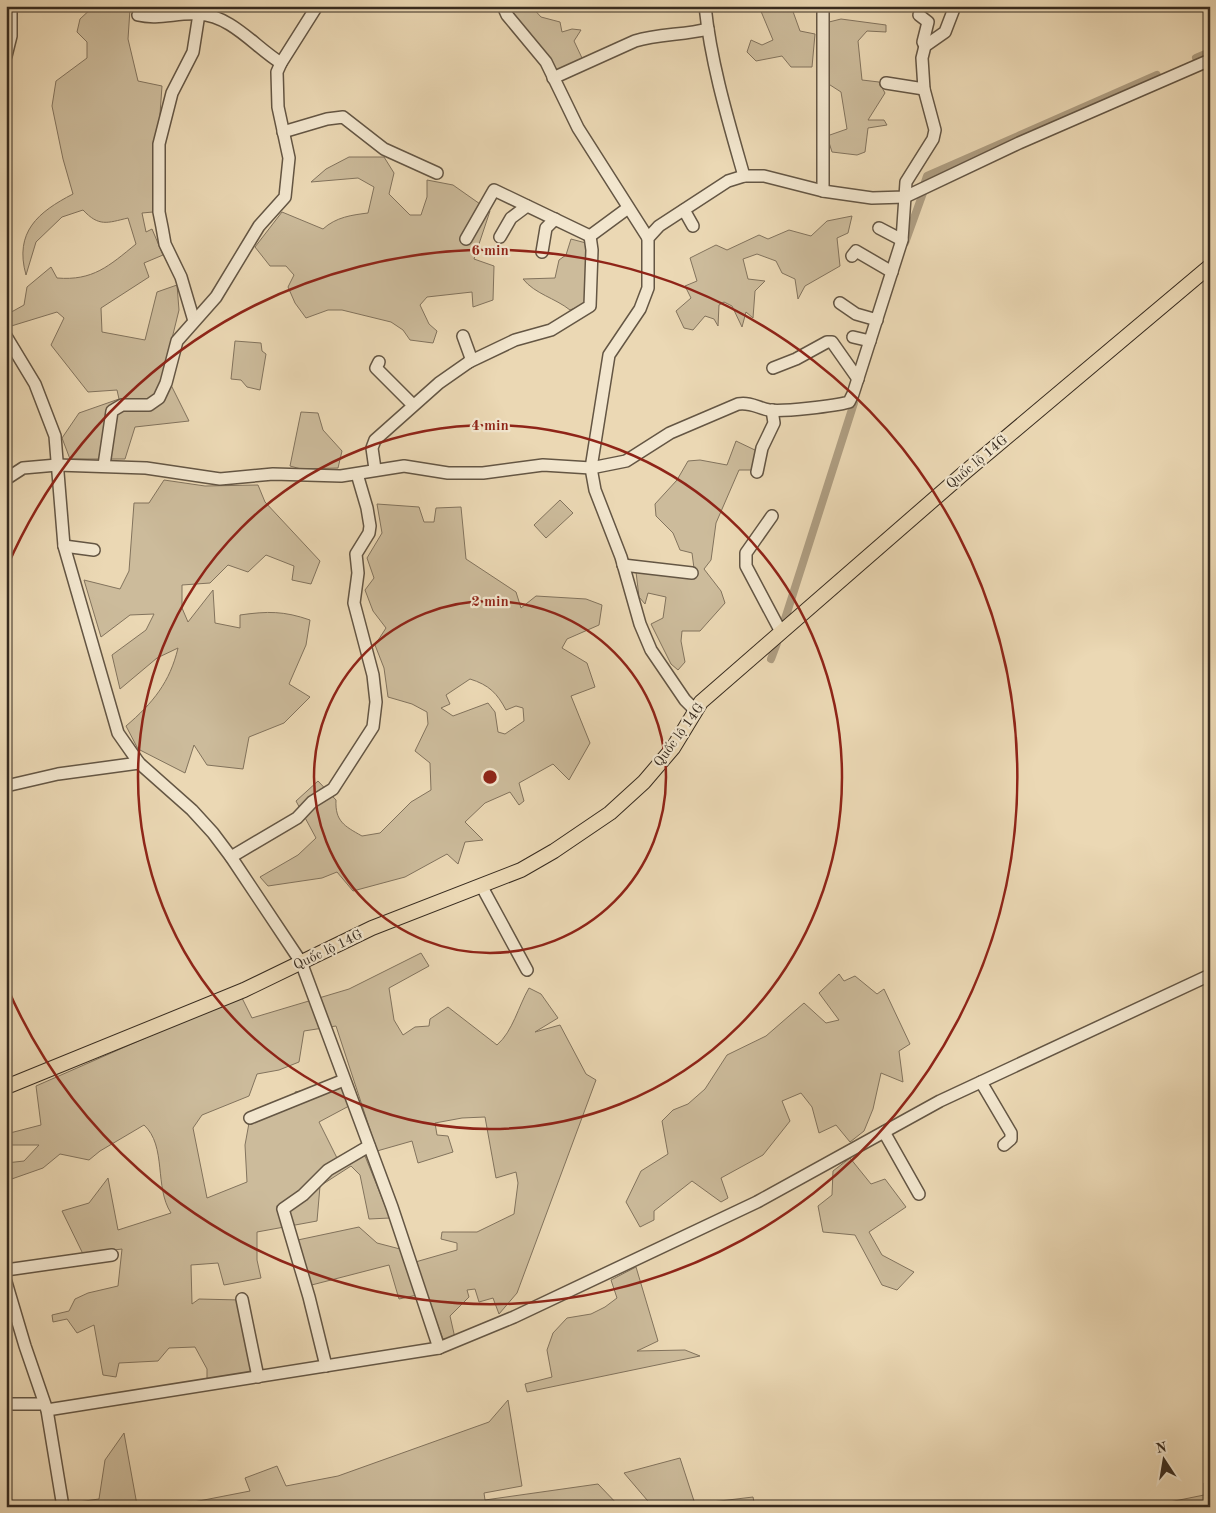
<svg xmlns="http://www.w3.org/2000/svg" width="1216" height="1513" viewBox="0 0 1216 1513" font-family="'Old Standard TT',serif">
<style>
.green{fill:#ccbb9b;stroke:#82735d;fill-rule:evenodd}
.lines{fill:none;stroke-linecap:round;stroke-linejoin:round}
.canal{stroke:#ae9d81;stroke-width:8}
.minor-casing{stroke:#645644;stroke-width:14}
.major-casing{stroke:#372b1f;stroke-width:16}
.minor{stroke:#f2e6ce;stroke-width:11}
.major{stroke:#ebd8b4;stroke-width:14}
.ring{fill:none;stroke:#8f2418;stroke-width:2.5}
.labels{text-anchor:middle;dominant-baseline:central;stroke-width:4.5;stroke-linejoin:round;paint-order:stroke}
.street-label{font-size:14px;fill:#372b1f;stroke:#f2e6ce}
.centre{fill:#8f2418;stroke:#f2e6ce;stroke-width:2.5}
.ring-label{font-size:15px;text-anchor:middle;font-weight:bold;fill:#8f2418;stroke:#f2e6ce;stroke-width:4.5;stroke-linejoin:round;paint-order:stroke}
</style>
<rect width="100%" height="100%" fill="#ebd8b4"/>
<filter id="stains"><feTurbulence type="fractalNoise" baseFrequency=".004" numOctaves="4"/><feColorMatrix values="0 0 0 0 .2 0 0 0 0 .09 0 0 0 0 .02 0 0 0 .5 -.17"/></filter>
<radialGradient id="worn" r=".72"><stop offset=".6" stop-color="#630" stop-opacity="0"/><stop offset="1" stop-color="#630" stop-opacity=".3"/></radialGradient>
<!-- green -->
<g class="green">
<path d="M94 6H118L117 10 130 9 128 39 138 81 162 86 153 212 142 213 146 232 152 229 163 255 144 263 149 277 101 308 102 332 145 340 157 292 177 285 179 310 164 371 189 421 135 427 125 459H70L62 438 79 413 119 399 117 390 88 392 51 345 64 318 57 312 8 327 6 315 24 305 27 287 51 267 57 278C93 281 109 266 136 244L128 218C107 223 99 227 83 210L62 217 36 242 26 275C14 232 38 212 73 194L63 159 52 106 56 81 87 58V42L77 32 80 19Z"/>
<path d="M523 6H531L541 17 560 22 562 32 572 29 581 30 574 41 582 58 557 72 509 11Z"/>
<path d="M767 6H791L800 31 815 34 812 67H791L782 56 756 61 747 52 751 40 762 45 773 40 760 9Z"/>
<path d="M841 19 886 25V32L867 31 858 41 862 80 879 82 885 93 868 120H884L887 125 868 128 865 152 857 155 832 152 827 136 847 129 841 92 827 83 826 30 829 22Z"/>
<path d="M349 157H384L394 173 389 194 410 215H421L427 197V180L453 185 490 211 474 259 494 266 493 300 473 307 472 292 427 297 420 305 429 324 437 331 433 343 410 340 403 330 391 322 342 310H328L306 318 295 303 288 287 294 275 286 266H270L255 247 282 212 323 229C336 217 352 215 368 213L374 187 358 178 311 182 326 169Z"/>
<path d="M852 216 848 233 837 238 840 266 805 286 798 299 795 279 782 273 776 261 757 254 743 259 748 279 765 281 755 291 753 318 746 312 742 327 732 306 724 302 719 305 718 326 714 319 705 316 693 330 684 328 676 311 691 298 685 286 697 281 690 258 716 245 727 250 759 235 768 239 789 230 811 236 827 221Z"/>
<path d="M571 239 586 243 588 300 585 304 570 310C555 298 535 294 523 279L555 278 559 260 566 255Z"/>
<path d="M235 341 261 343 262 351 266 354 260 390 247 387 241 380 231 379Z"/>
<path d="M301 412 318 413 323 430 342 451 338 468 301 469 290 466Z"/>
<path d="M736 441 757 451 754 470H739L716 523 711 560 704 569 721 591 725 603 700 631H682L681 641 685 662 678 670 671 664 651 624 663 618 666 597 648 593 645 604 639 597 636 572 695 576 692 553 680 550 673 533 656 516 655 504 677 480 688 461 700 460 727 465Z"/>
<path d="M164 480 205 486 258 485 265 502 320 561 311 584 292 580 294 566 266 555 248 572 228 565 210 583 182 585V608L188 622 213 590 215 623 240 628V615C268 611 284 611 310 620L306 645 289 684 310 697 284 723 249 737 243 769 207 765 194 745 185 773 138 749 126 726C153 703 170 682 178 648L157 658 120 689 112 655 146 630 154 614 130 615 101 637 84 580 120 589 129 571 134 503H149Z"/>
<path d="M560 500 573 513 546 538 534 525Z"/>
<path d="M377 504 419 507 424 522H434L436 508 461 507 466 559 516 592 521 608 536 596 586 599 602 605 599 625 567 639 562 648 587 663 595 687 571 696 590 743 569 780 553 764 519 783 524 801 519 805 510 792 485 803 465 822 483 840 465 842 458 864 447 854 405 877 353 891 337 872 322 878 268 886 260 877 298 855 316 838 296 801 318 781 336 800C335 821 344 826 362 836L380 833 411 802 431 790 430 763 415 751 428 724 427 712 412 704 388 697 384 668 375 645 386 628 373 611 365 590 374 578 367 558 382 533ZM470 679C489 685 497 693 506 710L516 706 523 708 524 721 505 734 498 732 495 712 488 703 453 716 441 708 450 704 446 695Z"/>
<path d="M421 953 429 966 389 988 394 1020 403 1035 415 1027 429 1026 430 1019 448 1007 497 1045C513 1031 518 1007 529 988L541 994 558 1018 535 1032 560 1025 586 1074 596 1080 517 1293 499 1314 493 1298 479 1302 475 1289 467 1290 469 1297 450 1316 455 1338 443 1339 426 1293 399 1299 389 1265 300 1288 293 1241 359 1227 377 1243 400 1249 405 1265 457 1250V1243L441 1239 442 1232H477L514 1214 518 1183 516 1172 496 1178 485 1117 462 1118 435 1123 437 1135 448 1136 453 1152 418 1163 412 1141 377 1151 336 1026 304 1031 299 1062 279 1070 257 1074 249 1096 202 1115 193 1128 207 1198 247 1182 245 1145 249 1123 297 1100 295 1092 341 1083 349 1106 319 1122 338 1160 365 1156 390 1218 369 1219 360 1175 351 1166 320 1186 317 1221 257 1232V1260L261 1278 224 1285 218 1263 191 1265 192 1304 199 1299 240 1300 260 1373 207 1379V1369L195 1347 169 1348 158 1361 119 1363 116 1377 103 1375 94 1325 77 1333 67 1319 53 1322 52 1315 69 1311 75 1299 88 1293 118 1286 122 1249 83 1254 62 1211 89 1203 108 1178 118 1230 171 1213C154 1187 167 1146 144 1125L100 1151 89 1160 60 1154 43 1168 6 1181V1163L24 1161 39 1145H6V1134L41 1125 36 1086 241 996 252 1018 349 989Z"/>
<path d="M839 974 844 981 855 976 877 994 884 989 910 1044 899 1051 903 1082 881 1073 873 1109 864 1131 850 1142 836 1125 819 1133 812 1107 801 1093 782 1101 790 1121 763 1155 721 1178 728 1198 721 1202 692 1181 654 1211V1220L640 1227 626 1202 641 1171 668 1154 662 1121 673 1110 688 1104 705 1089 727 1055 766 1036 804 1003 826 1023 839 1020 819 993Z"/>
<path d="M850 1158 871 1184 885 1179 906 1207 869 1232 882 1255 914 1272 897 1290 882 1285 855 1235 823 1232 818 1206 832 1195 833 1171Z"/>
<path d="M636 1267 658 1341 637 1351 685 1350 700 1356 527 1392 525 1384 552 1377 547 1350 553 1333 567 1318 591 1314 605 1307 617 1298 611 1280Z"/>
<path d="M508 1400 522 1486 484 1493 485 1500 598 1484 620 1507H168L250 1491 245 1478 277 1466 286 1486 338 1476 489 1422Z"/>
<path d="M124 1433 137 1505 161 1507H72L71 1503 99 1499 105 1460Z"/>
<path d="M680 1458 695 1504 753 1497 755 1507H653L624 1473Z"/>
<path d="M1210 1482V1507H1145L1204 1495V1483Z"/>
</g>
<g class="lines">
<!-- canal -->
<g class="canal">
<path d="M1196 58 1210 52"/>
<path d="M924 185 927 176 1157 75"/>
<path d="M905 243 923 193"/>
<path d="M784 622 854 403"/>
<path d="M771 659 777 643"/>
</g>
<defs>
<g id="minor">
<path d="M503 6 507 15 546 62 578 128 648 238"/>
<path d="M705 6C711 64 728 120 744 176"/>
<path d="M823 6V191"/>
<path d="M138 15C159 20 178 12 199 14 232 16 255 47 281 63"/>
<path d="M919 15 928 22 923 42 925 46"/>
<path d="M6 56 11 36V6"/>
<path d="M553 78 635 41C658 34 684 35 708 29"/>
<path d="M886 83 924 89"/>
<path d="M283 132 327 119 343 117 384 149 437 173"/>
<path d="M684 210 693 226"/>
<path d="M879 228 902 240"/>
<path d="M500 237 511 218 527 206"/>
<path d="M466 239 494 190 590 236 628 208"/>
<path d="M542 252 546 228 555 219"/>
<path d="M852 256 856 251 892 272"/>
<path d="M840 303 856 314 877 320"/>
<path d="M194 321 181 277 165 244 162 227 159 212V144L172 93 193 52 199 14 203 6"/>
<path d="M6 336 35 384 55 436 64 546 118 733 139 763 192 810 213 833 231 857 301 962 392 1207 439 1348"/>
<path d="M853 337 870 341"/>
<path d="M379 362 376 368 413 405"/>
<path d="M469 362 515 340 551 330 590 306 592 250 590 236"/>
<path d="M773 368 796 359 827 342H832L858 379"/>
<path d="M104 465 112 411 122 405H149L159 398 166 383 177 341 216 297 259 226 285 197 289 158 278 107 277 72 281 63 317 6"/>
<path d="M375 469 372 448 375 440 439 383 469 362 471 358 463 336"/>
<path d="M757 472 762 448 774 423 772 410"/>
<path d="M6 479 23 468 57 465 146 468 220 479 273 474 341 476 404 466 448 473H483L543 465 591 468 626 461 670 433 738 404C751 402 758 408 769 410 783 412 835 406 849 402L853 394 902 240 906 182 933 139 935 130 924 89 922 58 925 46 945 32 955 6"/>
<path d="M772 516 746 553V566L781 632"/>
<path d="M64 546 94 550"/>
<path d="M623 565 692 573"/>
<path d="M694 709 685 700 651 650 640 624 621 557 595 490 591 468 609 355 640 309 648 288V238L659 226 728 181 744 176H764L823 191 872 198 905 197 1019 143 1210 60"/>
<path d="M6 786 58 774 139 763"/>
<path d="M231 857 297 818 312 802 333 789 373 727 376 702 373 675 354 603 358 573 356 554 369 533 370 526 367 508 357 474"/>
<path d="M482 887 527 970"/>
<path d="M981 1082 1011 1133V1139L1004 1145"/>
<path d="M250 1118 344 1080"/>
<path d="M884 1132 919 1194"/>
<path d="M6 1270 112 1255"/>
<path d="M6 1282 25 1346 47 1410 63 1507"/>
<path d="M242 1299 258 1377"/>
<path d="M326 1366 309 1297 283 1209 303 1195 328 1170 369 1146"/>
<path d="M6 1404H44"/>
<path d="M47 1410 439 1348 514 1317 757 1202 940 1101 1210 975"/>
</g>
<path id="major" d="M6 1087 244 990 372 928 521 870 554 851 610 813 644 782 673 748 701 702 964 473 1210 266"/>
</defs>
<!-- minor casing -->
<use href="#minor" class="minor-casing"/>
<!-- major casing -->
<use href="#major" class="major-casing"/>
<!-- minor -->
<use href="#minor" class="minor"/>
<!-- major -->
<use href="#major" class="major"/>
</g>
<!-- distance rings -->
<g class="ring">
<circle cx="490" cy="777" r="176"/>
<circle cx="490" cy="777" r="352"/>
<path d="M7 567A527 527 0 1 1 7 987"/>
</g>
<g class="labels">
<!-- street labels -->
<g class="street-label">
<text transform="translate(977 462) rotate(-40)">Quốc lộ 14G</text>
<text transform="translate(679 735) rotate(-54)">Quốc lộ 14G</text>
<text transform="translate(328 950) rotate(-26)">Quốc lộ 14G</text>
</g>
</g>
<circle cx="490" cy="777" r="8" class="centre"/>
<g class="ring-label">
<text x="490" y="255">6 min</text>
<text x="490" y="430">4 min</text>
<text x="490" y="606">2 min</text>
</g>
<!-- margin -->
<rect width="1216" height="1513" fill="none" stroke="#ebd8b4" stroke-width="25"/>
<rect x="8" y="8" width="1201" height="1498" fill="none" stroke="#372b1f" stroke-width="2.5"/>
<rect x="12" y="12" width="1191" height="1488" fill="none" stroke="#372b1f"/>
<!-- north arrow -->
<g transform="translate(1164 1460) rotate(348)" stroke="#f2e6ce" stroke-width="4" paint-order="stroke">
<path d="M0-4L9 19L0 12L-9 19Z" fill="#372b1f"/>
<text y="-8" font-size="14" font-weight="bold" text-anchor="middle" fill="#372b1f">N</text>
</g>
<rect width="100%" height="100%" filter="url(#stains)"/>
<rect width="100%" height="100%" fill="url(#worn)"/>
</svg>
